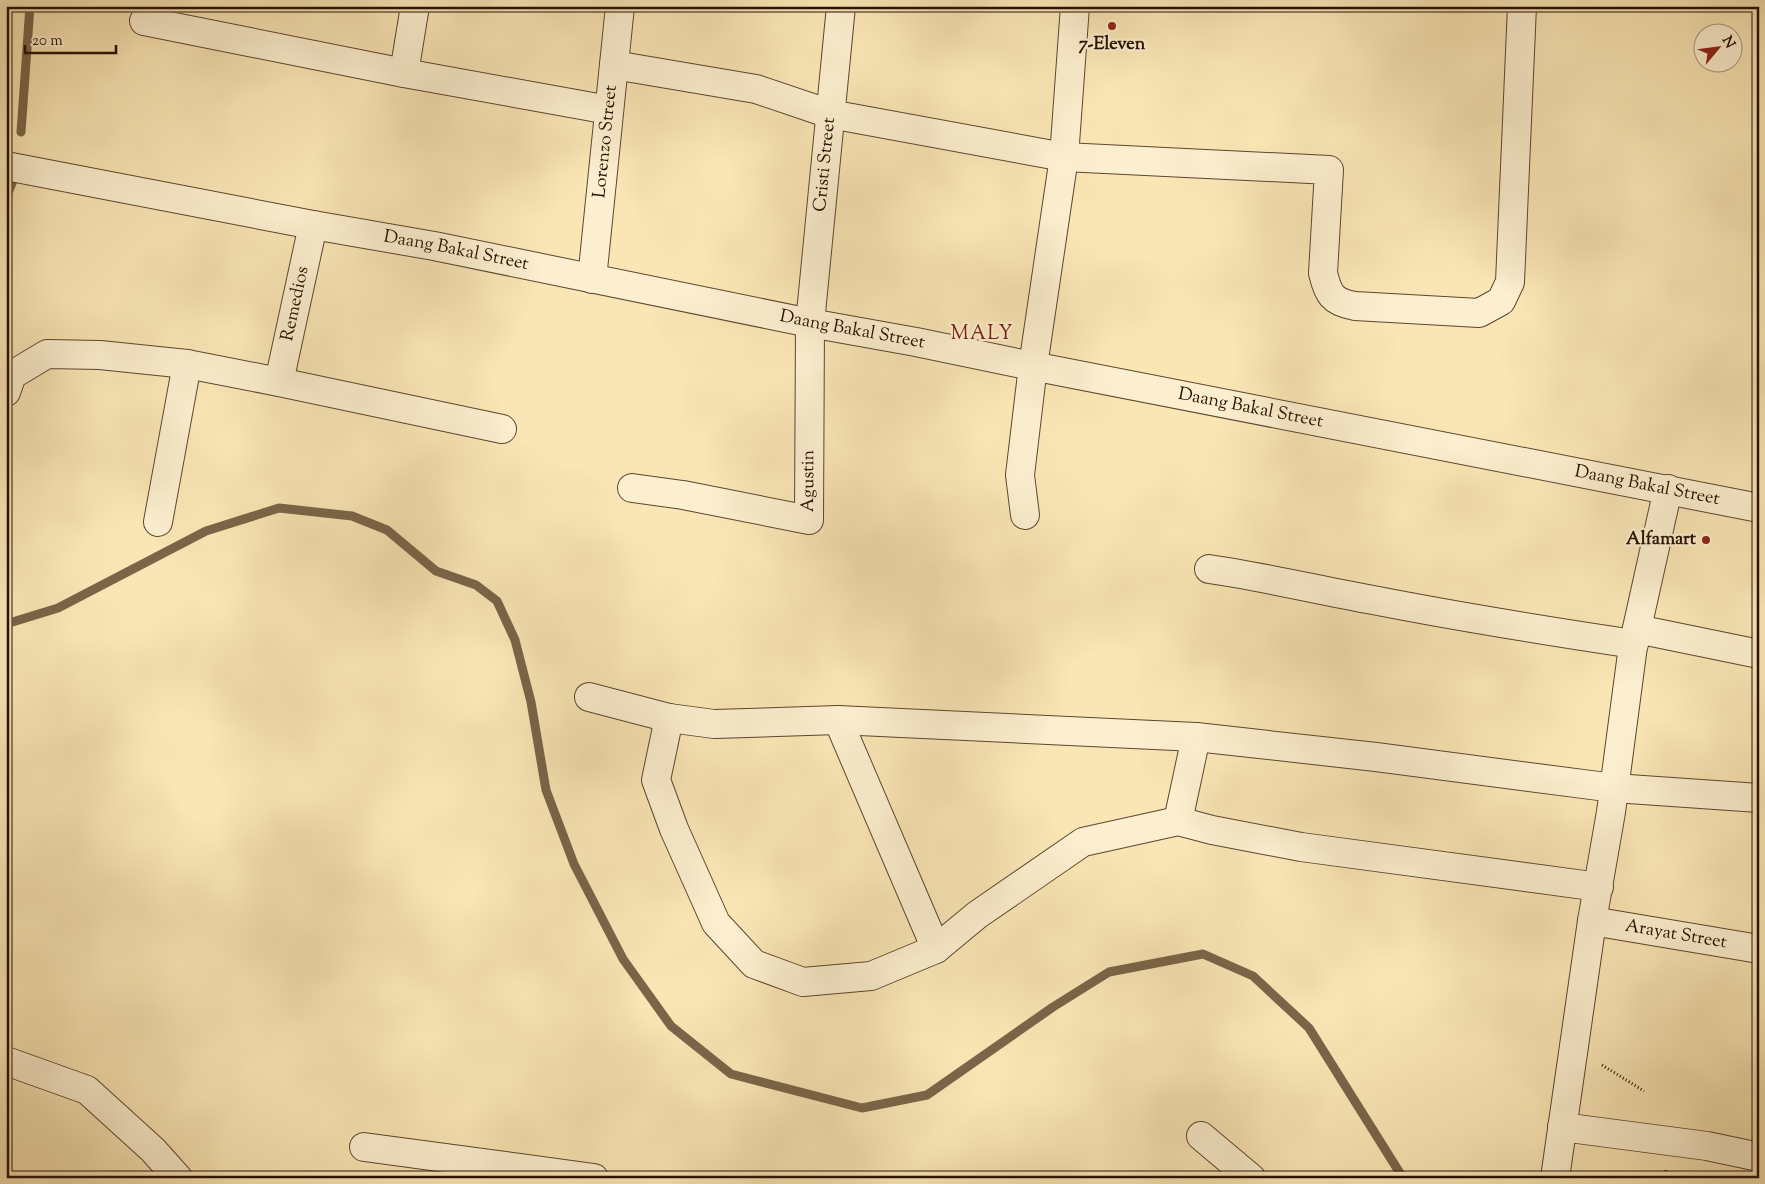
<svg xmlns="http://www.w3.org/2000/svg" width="1765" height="1184" viewBox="0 0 1765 1184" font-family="'Sorts Mill Goudy',serif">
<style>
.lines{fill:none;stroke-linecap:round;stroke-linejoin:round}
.stream{stroke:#7a6549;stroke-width:9}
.minor-casing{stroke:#5c462f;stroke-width:30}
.path{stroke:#271002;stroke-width:3;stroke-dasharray:1 2.5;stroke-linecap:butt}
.minor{stroke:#fcefcf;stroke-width:28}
.poi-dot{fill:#8f2418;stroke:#fcefcf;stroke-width:2}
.labels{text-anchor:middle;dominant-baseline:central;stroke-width:4.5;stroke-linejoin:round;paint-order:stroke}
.poi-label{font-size:18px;font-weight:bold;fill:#271002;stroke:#fcefcf}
.street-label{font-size:18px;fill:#271002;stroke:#fcefcf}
.quarter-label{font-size:20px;letter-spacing:1px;fill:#7a1f14;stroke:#fcefcf}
</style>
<rect width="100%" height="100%" fill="#fae6b5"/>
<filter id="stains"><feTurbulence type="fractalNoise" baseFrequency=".004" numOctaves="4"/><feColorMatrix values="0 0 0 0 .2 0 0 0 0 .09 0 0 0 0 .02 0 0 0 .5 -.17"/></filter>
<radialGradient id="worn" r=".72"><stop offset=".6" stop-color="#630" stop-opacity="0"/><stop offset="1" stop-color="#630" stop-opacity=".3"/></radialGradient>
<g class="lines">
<!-- stream -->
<g class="stream">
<path d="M21 132 30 6"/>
<path d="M6 198 14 178"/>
<path d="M6 624 58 608 206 531 279 508 352 516 387 530 436 571 476 585 497 601 515 640 531 702 546 790 574 864 623 959 671 1026 731 1074 862 1108 927 1095 1053 1007 1109 972 1203 954 1253 976 1309 1028 1403 1178"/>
</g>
<defs>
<g id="minor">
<path d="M144 21 404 73 609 110"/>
<path d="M614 65 756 89 830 114 1064 157 1329 170 1323 273C1328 294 1332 302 1355 306L1479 313 1501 301 1510 282 1522 6"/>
<path d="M404 73 415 6"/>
<path id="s1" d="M6 166 313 225 434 246 810 323 916 342 1022 364 1759 508"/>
<path id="s2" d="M592 279 620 6"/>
<path id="s3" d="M279 382 313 225"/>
<path d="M6 392 12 375 47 354 100 355 187 364 279 382 502 429"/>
<path id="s4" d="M632 488 683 495 809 520 810 323 841 6"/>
<path d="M1025 515 1020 475 1033 366 1064 157 1075 6"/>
<path d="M158 522 187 364"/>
<path d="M1209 569C1264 577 1318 590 1373 600 1460 617 1547 631 1634 644"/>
<path d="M1637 629 1759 654"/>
<path d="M589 697 669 718 714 724 838 720 1196 737 1376 757 1614 788 1759 798"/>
<path d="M669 718 656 780 674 829 716 923 754 964 803 982 871 976 936 949 977 915 1083 842 1178 821 1212 830 1301 847 1599 887"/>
<path d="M838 720 936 949"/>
<path d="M1178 821 1196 737"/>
<path id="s5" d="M1592 921 1759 949"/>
<path d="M6 1061 87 1090 153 1150 178 1178"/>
<path d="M1562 1127 1707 1146 1759 1157"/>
<path d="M1201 1136 1251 1178"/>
<path d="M364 1147 594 1178"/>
<path d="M1555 1178 1592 921 1611 812 1633 646 1668 489"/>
</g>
</defs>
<!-- minor casing -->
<use href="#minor" class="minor-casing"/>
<!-- path -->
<g class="path">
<path d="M1602 1065 1644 1091"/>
<path d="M1665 1178 1666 1169"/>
</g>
<!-- minor -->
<use href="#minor" class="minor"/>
</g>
<!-- markers -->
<g class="poi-dot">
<circle cx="1112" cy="26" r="5"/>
<circle cx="1706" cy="540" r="5"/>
</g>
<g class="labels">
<!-- poi labels -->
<g class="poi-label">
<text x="1112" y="45">7-Eleven</text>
<text x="1696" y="540" text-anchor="end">Alfamart</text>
</g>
<!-- street labels -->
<g class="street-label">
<text stroke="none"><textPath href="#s2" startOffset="138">Lorenzo Street</textPath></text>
<text stroke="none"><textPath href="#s4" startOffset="536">Cristi Street</textPath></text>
<text stroke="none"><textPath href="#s1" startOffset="458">Daang Bakal Street</textPath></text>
<text stroke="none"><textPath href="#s3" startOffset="80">Remedios</textPath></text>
<text stroke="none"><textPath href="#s1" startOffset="862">Daang Bakal Street</textPath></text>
<text stroke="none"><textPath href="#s1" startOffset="1268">Daang Bakal Street</textPath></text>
<text stroke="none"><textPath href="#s4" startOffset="219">Agustin</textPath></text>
<text stroke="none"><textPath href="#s1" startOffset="1672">Daang Bakal Street</textPath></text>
<text stroke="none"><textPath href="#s5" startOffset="85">Arayat Street</textPath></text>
</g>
<!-- quarter labels -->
<g class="quarter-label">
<text x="982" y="334">MALY</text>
</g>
</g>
<!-- margin -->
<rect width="1765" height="1184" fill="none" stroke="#fae6b5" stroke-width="25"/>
<rect x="8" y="8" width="1750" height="1169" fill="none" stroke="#271002" stroke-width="2.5"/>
<rect x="12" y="12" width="1740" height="1159" fill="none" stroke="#271002"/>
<!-- north arrow -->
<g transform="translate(1718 48) rotate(61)"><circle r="24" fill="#fcefcf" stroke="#a7967d"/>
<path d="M0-4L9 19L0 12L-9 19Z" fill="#8f2418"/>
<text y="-8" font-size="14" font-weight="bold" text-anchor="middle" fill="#271002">N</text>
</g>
<!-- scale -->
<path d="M25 45v8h91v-8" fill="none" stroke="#271002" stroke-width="2.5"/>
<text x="32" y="45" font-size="15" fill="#271002" stroke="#fcefcf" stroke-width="4" paint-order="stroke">20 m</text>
<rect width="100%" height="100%" filter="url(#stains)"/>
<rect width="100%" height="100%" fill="url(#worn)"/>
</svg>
